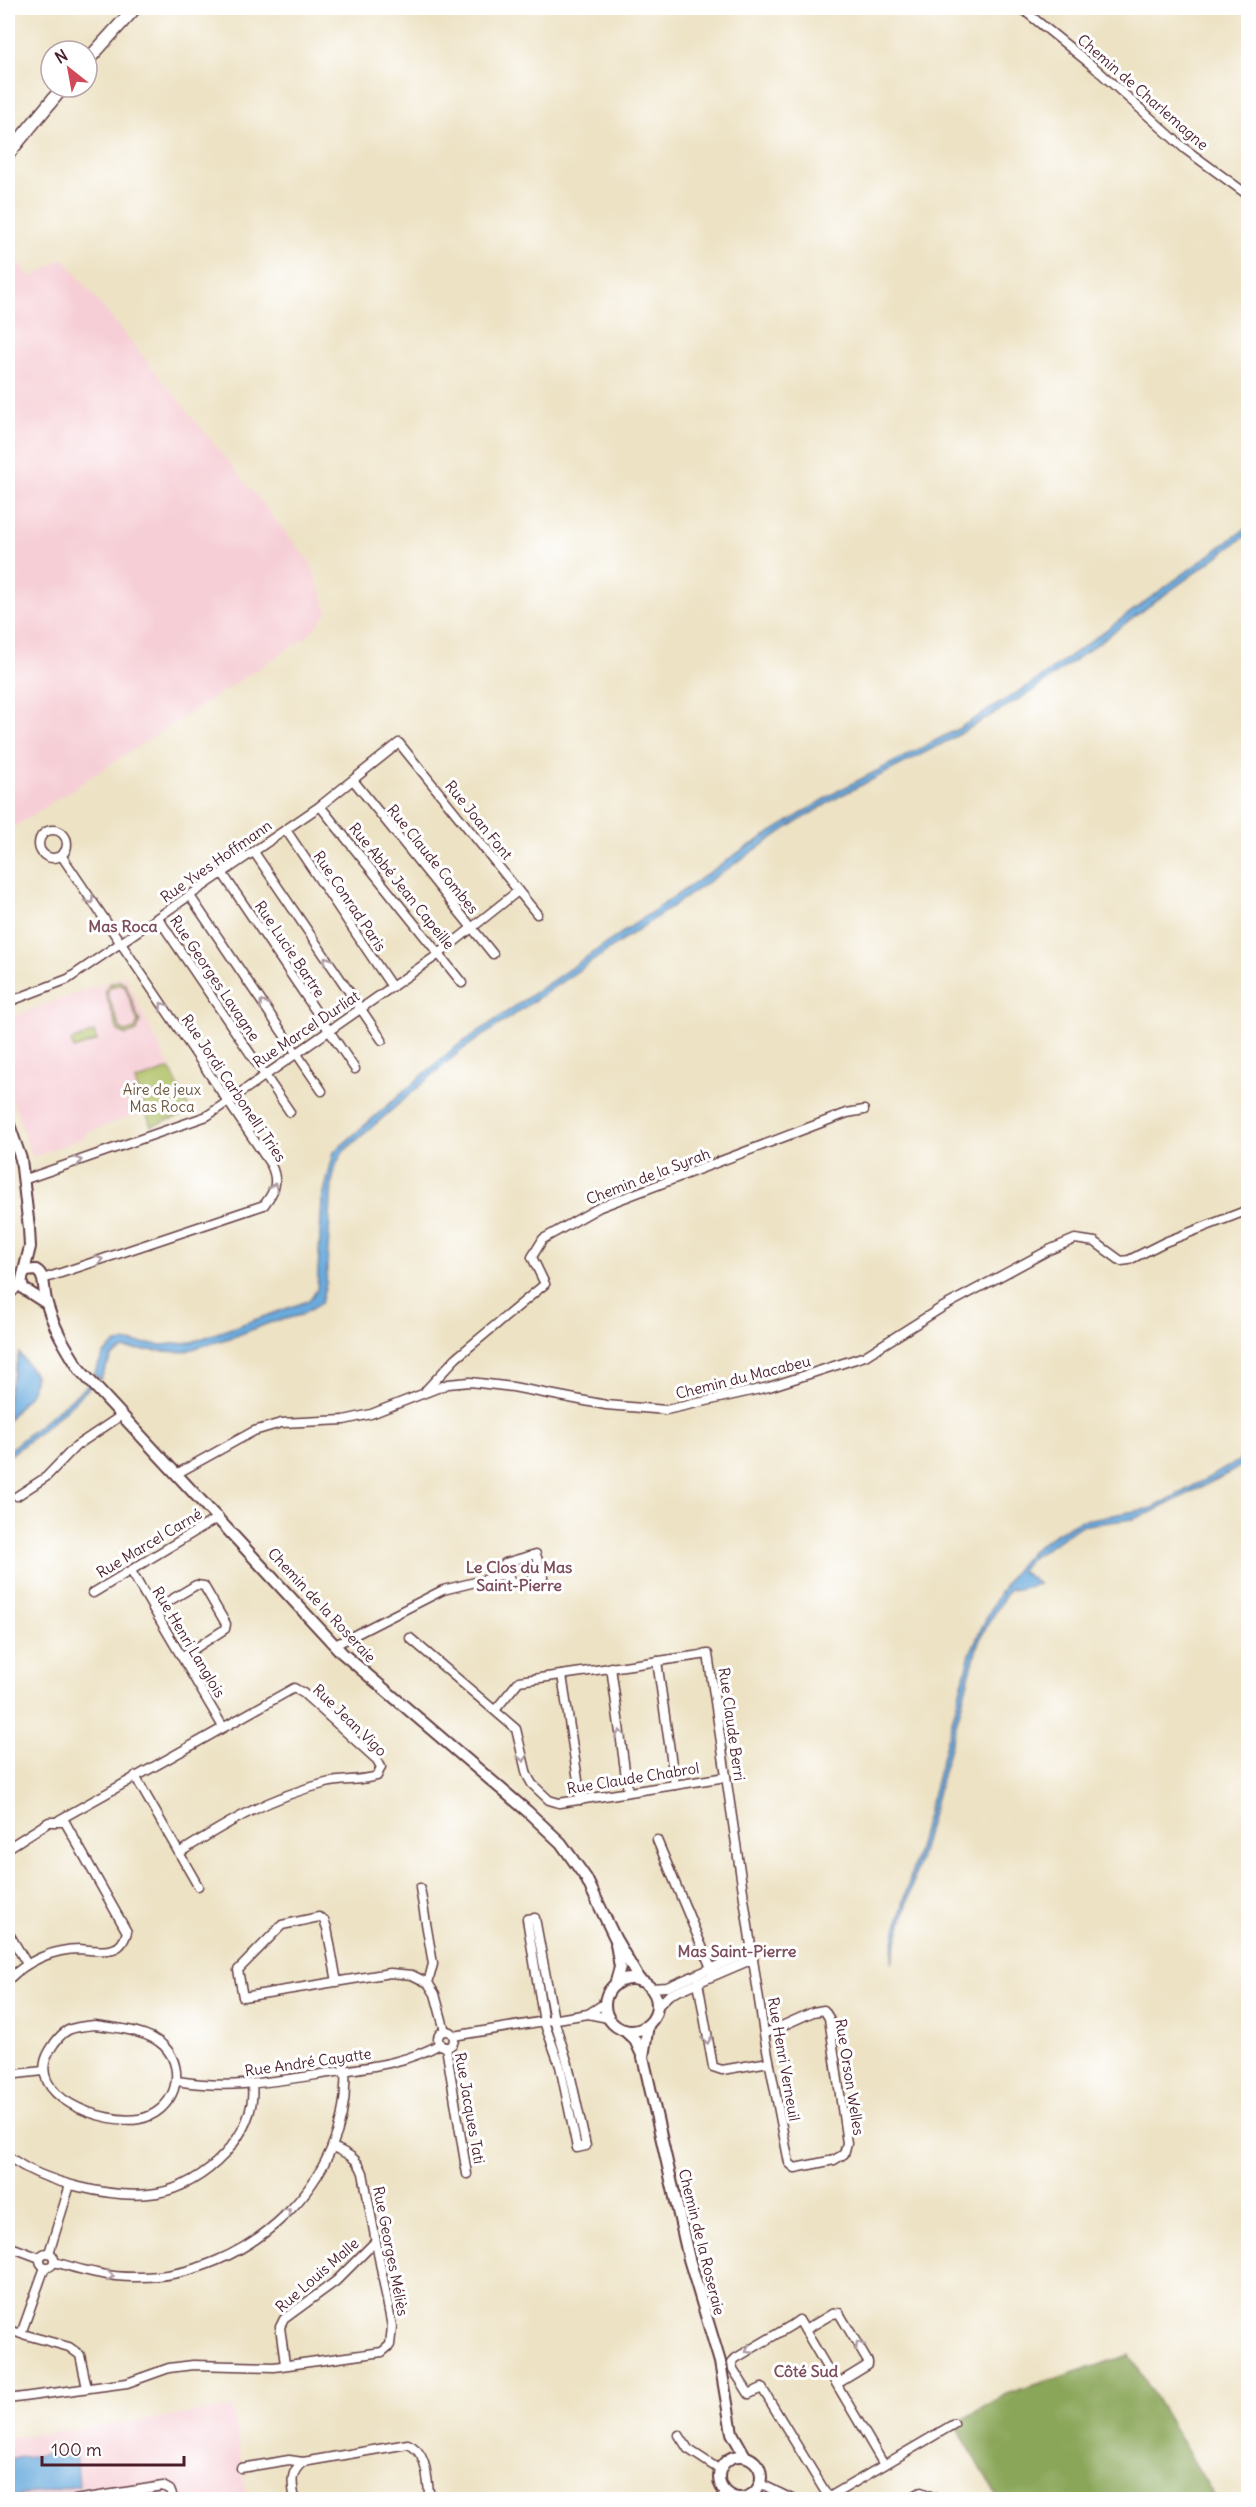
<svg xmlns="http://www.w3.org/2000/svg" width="1256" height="2507" viewBox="0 0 1256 2507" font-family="Delius,sans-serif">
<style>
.built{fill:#f6cfd6}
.green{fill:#adbf62;stroke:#7c6f46;stroke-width:1.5;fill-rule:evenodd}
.forest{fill:#8aa658;stroke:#6a6242;stroke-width:1.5}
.water{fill:#69abdd;stroke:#5a6584;stroke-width:1.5}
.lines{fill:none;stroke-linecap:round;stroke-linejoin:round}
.minor-casing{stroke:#623c42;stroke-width:11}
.tertiary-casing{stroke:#623c42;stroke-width:14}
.secondary-casing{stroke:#623c42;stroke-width:15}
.minor{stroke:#fff;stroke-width:8}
.tertiary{stroke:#fff;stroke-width:10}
.secondary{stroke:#fff;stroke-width:12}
.oneway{stroke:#ae9aa0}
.labels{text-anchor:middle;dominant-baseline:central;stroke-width:6;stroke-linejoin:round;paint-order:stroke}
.street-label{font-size:15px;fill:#4a1f2b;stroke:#fff}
.park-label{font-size:15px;fill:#6d573e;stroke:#fff}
.neighbourhood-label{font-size:16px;font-weight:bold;fill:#7e505e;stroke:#fff}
</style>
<rect width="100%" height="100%" fill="#fff"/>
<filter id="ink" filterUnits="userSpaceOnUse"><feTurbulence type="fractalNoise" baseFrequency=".0167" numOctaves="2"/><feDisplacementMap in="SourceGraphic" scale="12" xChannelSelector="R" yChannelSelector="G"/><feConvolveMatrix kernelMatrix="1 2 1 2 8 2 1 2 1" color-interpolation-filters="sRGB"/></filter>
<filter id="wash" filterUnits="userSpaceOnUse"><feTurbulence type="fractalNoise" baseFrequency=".008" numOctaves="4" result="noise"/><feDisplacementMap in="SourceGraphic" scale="24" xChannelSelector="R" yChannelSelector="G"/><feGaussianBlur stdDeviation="1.35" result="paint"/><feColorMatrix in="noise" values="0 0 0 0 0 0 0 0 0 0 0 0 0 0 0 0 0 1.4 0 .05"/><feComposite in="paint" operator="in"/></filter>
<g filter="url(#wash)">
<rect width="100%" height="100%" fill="#ede2c4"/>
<!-- built -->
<g class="built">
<path d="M8 247 31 278 63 258 310 562 328 612 307 637 8 831Z"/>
<path d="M125 976 170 1069 135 1081 145 1111 86 1133V1137L35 1156 31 1155 8 1087V1018Z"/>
<path d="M233 2408 247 2499H8V2438Z"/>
</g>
<!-- green -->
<g class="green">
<path d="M119 981 125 983 140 1022 137 1031 126 1035 118 1031 105 992 109 984ZM121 984 125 986 138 1022 135 1029 125 1032 120 1028 107 993 110 987Z"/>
<path d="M94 1032 97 1041 74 1049 71 1041Z"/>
<path d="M170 1069 191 1112 151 1126 135 1081Z"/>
</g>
<!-- forest -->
<path class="forest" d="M1130 2355 1216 2499H999L955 2424 1006 2394Z"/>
<!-- water -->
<g class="water">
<path d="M1248 527V534L1032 691 951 739 838 797 790 826 459 1052 343 1152 336 1165 332 1182 326 1284 321 1303 301 1315 269 1323 233 1337 182 1352 124 1349 111 1357 100 1380 94 1374 104 1354 116 1343 126 1342 163 1345 192 1342 308 1301 317 1290 322 1201 334 1152 453 1049 738 853 838 791 958 729 1033 683Z"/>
<path d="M19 1353 35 1375 32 1391 8 1420V1395Z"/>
<path d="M89 1384 91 1386 52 1422 8 1457V1451Z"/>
<path d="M1248 1447 1247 1457 1239 1467 1227 1474 1150 1513 1132 1519 1080 1526 1029 1560 1021 1571 1039 1584 1013 1590 1010 1588 986 1627 978 1644 891 1963 896 1931 970 1654C983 1623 1005 1578 1029 1554 1042 1541 1062 1530 1079 1521L1153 1508 1239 1461Z"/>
<path d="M76 2451 79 2486 8 2497V2459Z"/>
</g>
</g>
<g filter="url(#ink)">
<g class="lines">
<defs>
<g id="minor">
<path d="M1021 8 1094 67 1185 149 1248 195"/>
<path d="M353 780 493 954"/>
<path d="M320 806 462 983"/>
<path d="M286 830 392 987"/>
<circle cx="53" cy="844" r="14"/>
<path d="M254 852 382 1040"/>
<path d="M223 874 355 1069"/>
<path d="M190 896 322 1091"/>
<path d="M158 918 290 1112"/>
<path d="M8 1002 68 979 320 806 399 743 537 914"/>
<path d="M23 1180 207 1116 439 954 518 891"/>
<path d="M43 1279 264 1205C275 1191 279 1182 271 1165L61 855"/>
<path d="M8 1297 21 1283"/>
<path d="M426 1390 456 1358 545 1284 532 1257 543 1239 600 1207 847 1113 864 1110"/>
<path d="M178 1473 254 1431 281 1423 344 1420 371 1414 448 1384 470 1382 513 1387 606 1405 666 1410 769 1387 865 1356 941 1308 1049 1250 1075 1239 1095 1242 1121 1261 1129 1260 1165 1242 1248 1210"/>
<path d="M17 1496 46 1477 76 1446 122 1415"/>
<path d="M536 1554 543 1577 511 1584 505 1563Z"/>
<path d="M131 1571 223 1727"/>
<path d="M93 1593 219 1517"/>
<path d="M154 1610 196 1585 204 1586 226 1624 225 1629 182 1657"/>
<path d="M410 1638 516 1729 527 1775 532 1784 549 1800 559 1803 726 1777"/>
<path d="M335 1645 443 1590 508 1574"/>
<path d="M657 1661 675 1785"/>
<path d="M611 1667 628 1792"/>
<path d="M562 1675 581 1800"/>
<path d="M496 1709 519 1681 708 1654 764 2034 789 2163 795 2168 834 2160 844 2154 847 2143 829 2018 824 2010 813 2012 764 2034"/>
<path d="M135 1776 198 1886"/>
<path d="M59 1820 294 1688 303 1693 377 1760 381 1767 377 1776C361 1781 343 1779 326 1783 270 1797 228 1822 179 1853"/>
<path d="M657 1840 714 1975"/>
<path d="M8 1848 49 1822H65L127 1932C125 1939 121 1947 113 1949 103 1952 90 1950 80 1949 53 1949 27 1961 8 1980"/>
<path d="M420 1888 433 1964 428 1983 435 1994 445 2031"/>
<path d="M535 1918 554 2020 568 2064 586 2146 577 2148 560 2066 544 2022 527 1919Z"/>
<path d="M8 1932 27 1964"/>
<path d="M337 1982 327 1928 324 1920 319 1917 282 1925 238 1970 243 1997 390 1973 412 1975 428 1983"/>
<path d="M698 1982 713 2067 722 2070 769 2062"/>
<path d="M650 1988 667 1987 752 1951"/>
<path d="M657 2007 669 1995 753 1959"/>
<path d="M588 2014 608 2018"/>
<path d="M95 2025C116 2028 148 2030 164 2046 189 2072 173 2113 139 2119 104 2125 22 2096 50 2050 63 2028 71 2027 95 2025Z"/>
<circle cx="446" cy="2039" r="8"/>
<path d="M453 2036 588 2014 605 2003"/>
<path d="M446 2047 467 2174"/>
<path d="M8 2075 43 2071"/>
<path d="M177 2081C229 2090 277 2081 329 2073 367 2067 405 2064 440 2044"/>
<path d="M8 2156C41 2182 114 2200 157 2193 203 2186 258 2134 252 2085"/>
<path d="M8 2246 40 2258"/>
<path d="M49 2253 70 2185"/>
<circle cx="47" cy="2260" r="7"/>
<path d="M54 2262C82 2270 109 2278 139 2277 246 2277 352 2182 345 2070"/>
<path d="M8 2330 69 2347 80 2355 87 2388"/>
<path d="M805 2330 832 2314 839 2313 868 2362V2365L837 2384"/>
<path d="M21 2334 45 2267"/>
<path d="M285 2364 280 2327 284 2319 336 2281 374 2243"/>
<path d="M8 2399 127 2383 169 2368 193 2365 274 2367 382 2352 390 2345 392 2327 363 2173C357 2157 347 2154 333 2147"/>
<path d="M679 2435 688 2449 720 2470"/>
<path d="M241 2468 289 2460 303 2462 408 2444C428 2452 427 2481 430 2500"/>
<path d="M761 2484 794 2500"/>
<path d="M829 2498 762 2388 749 2394 733 2369 732 2362 736 2358 792 2325 799 2320 884 2465 954 2424"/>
<path d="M826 2499 884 2465"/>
<path d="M75 2500 163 2486 170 2490 174 2500"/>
<path d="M295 2500C292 2483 289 2473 303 2462"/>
<path d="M590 2500H603"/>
<path d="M719 2500 726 2494"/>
<path d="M907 2500 921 2492 940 2500"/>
</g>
<g id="tertiary">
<path d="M8 1122 21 1159 29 1228 30 1247 21 1283 24 1289 46 1303"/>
<path d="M25 1271 36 1270C46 1276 43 1289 46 1300 52 1325 66 1348 80 1370L342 1653 527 1811 561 1843 586 1878 615 1938 640 1981"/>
<circle cx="631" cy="2005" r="26"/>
<path d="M615 1985 620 1967 616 1944"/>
<path d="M624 2030 635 2040 643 2057 689 2259 720 2362 732 2433 745 2456"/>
<path d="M643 2057 648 2025"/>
<circle cx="740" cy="2477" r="21"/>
</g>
<g id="secondary">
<path d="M87 61 135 8"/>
<path d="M8 154 63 87"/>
</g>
</defs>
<!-- minor casing -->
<use href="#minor" class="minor-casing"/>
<!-- tertiary casing -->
<use href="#tertiary" class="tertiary-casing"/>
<!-- secondary casing -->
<use href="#secondary" class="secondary-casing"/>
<!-- minor -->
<use href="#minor" class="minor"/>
<!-- tertiary -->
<use href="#tertiary" class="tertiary"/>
<!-- secondary -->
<use href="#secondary" class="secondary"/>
</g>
<!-- one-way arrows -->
<defs><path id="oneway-chevron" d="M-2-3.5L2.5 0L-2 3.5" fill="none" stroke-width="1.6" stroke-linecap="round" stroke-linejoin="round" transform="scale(1.5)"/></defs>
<g class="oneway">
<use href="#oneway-chevron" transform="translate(90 900) rotate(57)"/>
<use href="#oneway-chevron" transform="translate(327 960) rotate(-124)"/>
<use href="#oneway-chevron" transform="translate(263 1004) rotate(-124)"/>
<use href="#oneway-chevron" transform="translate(163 1006) rotate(-125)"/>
<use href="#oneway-chevron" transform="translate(78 1161) rotate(-19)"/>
<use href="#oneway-chevron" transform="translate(274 1187) rotate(-72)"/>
<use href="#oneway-chevron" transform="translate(99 1260) rotate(-19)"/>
<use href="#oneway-chevron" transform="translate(620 1734) rotate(-98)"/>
<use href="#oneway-chevron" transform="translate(523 1758) rotate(77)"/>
<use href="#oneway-chevron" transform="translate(707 2040) rotate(81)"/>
<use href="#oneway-chevron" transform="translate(287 2212) rotate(-45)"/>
<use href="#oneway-chevron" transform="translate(110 2276) rotate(6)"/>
<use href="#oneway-chevron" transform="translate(859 2345) rotate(-121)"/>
<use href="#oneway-chevron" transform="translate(749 2350) rotate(149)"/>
</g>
</g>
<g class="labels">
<!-- street labels -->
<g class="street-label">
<text transform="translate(1143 92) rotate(41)">Chemin de Charlemagne</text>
<text transform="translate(479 820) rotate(51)">Rue Joan Font</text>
<text transform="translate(433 859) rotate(51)">Rue Claude Combes</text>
<text transform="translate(216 861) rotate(-35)">Rue Yves Hoffmann</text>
<text transform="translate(402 886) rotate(51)">Rue Abbé Jean Capeille</text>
<text transform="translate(350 901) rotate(56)">Rue Conrad Paris</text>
<text transform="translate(290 949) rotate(56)">Rue Lucie Bartre</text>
<text transform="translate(215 978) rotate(56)">Rue Georges Lavagne</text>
<text transform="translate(306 1029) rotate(-34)">Rue Marcel Durliat</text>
<text transform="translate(234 1088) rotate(56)">Rue Jordi Carbonell i Tries</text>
<text transform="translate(648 1176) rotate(-21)">Chemin de la Syrah</text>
<text transform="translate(743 1377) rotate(-14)">Chemin du Macabeu</text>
<text transform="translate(149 1543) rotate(-31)">Rue Marcel Carné</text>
<text transform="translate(322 1605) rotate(47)">Chemin de la Roseraie</text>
<text transform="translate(189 1642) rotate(59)">Rue Henri Langlois</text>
<text transform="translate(350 1720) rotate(44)">Rue Jean Vigo</text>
<text transform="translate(732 1724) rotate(82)">Rue Claude Berri</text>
<text transform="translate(633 1778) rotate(-9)">Rue Claude Chabrol</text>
<text transform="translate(784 2059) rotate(80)">Rue Henri Verneuil</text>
<text transform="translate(308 2062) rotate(-8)">Rue André Cayatte</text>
<text transform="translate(850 2077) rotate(81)">Rue Orson Welles</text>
<text transform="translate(470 2108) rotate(80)">Rue Jacques Tati</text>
<text transform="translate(702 2242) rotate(76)">Chemin de la Roseraie</text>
<text transform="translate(391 2251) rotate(79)">Rue Georges Méliès</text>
<text transform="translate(317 2275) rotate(-41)">Rue Louis Malle</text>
</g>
<!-- park labels -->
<g class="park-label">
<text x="162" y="1089">Aire de jeux<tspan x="162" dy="17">Mas Roca</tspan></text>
</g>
<!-- neighbourhood labels -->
<g class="neighbourhood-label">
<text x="123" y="926">Mas Roca</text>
<text x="519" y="1567">Le Clos du Mas<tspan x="519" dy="18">Saint-Pierre</tspan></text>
<text x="737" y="1951">Mas Saint-Pierre</text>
<text x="806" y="2371">Côté Sud</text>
</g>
</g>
<!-- margin -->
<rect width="1256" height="2507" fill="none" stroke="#fff" stroke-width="30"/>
<!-- north arrow -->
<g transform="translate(69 69) rotate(329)"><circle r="28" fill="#ffffff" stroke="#b7a5aa" stroke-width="1.5"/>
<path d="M0-4.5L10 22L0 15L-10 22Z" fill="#d1495b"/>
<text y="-9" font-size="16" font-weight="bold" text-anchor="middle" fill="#4a1f2b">N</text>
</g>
<!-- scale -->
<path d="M42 2456v9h142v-9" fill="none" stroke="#4a1f2b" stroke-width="3"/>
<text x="51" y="2456" font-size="18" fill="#4a1f2b" stroke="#ffffff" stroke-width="4.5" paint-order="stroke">100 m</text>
</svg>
